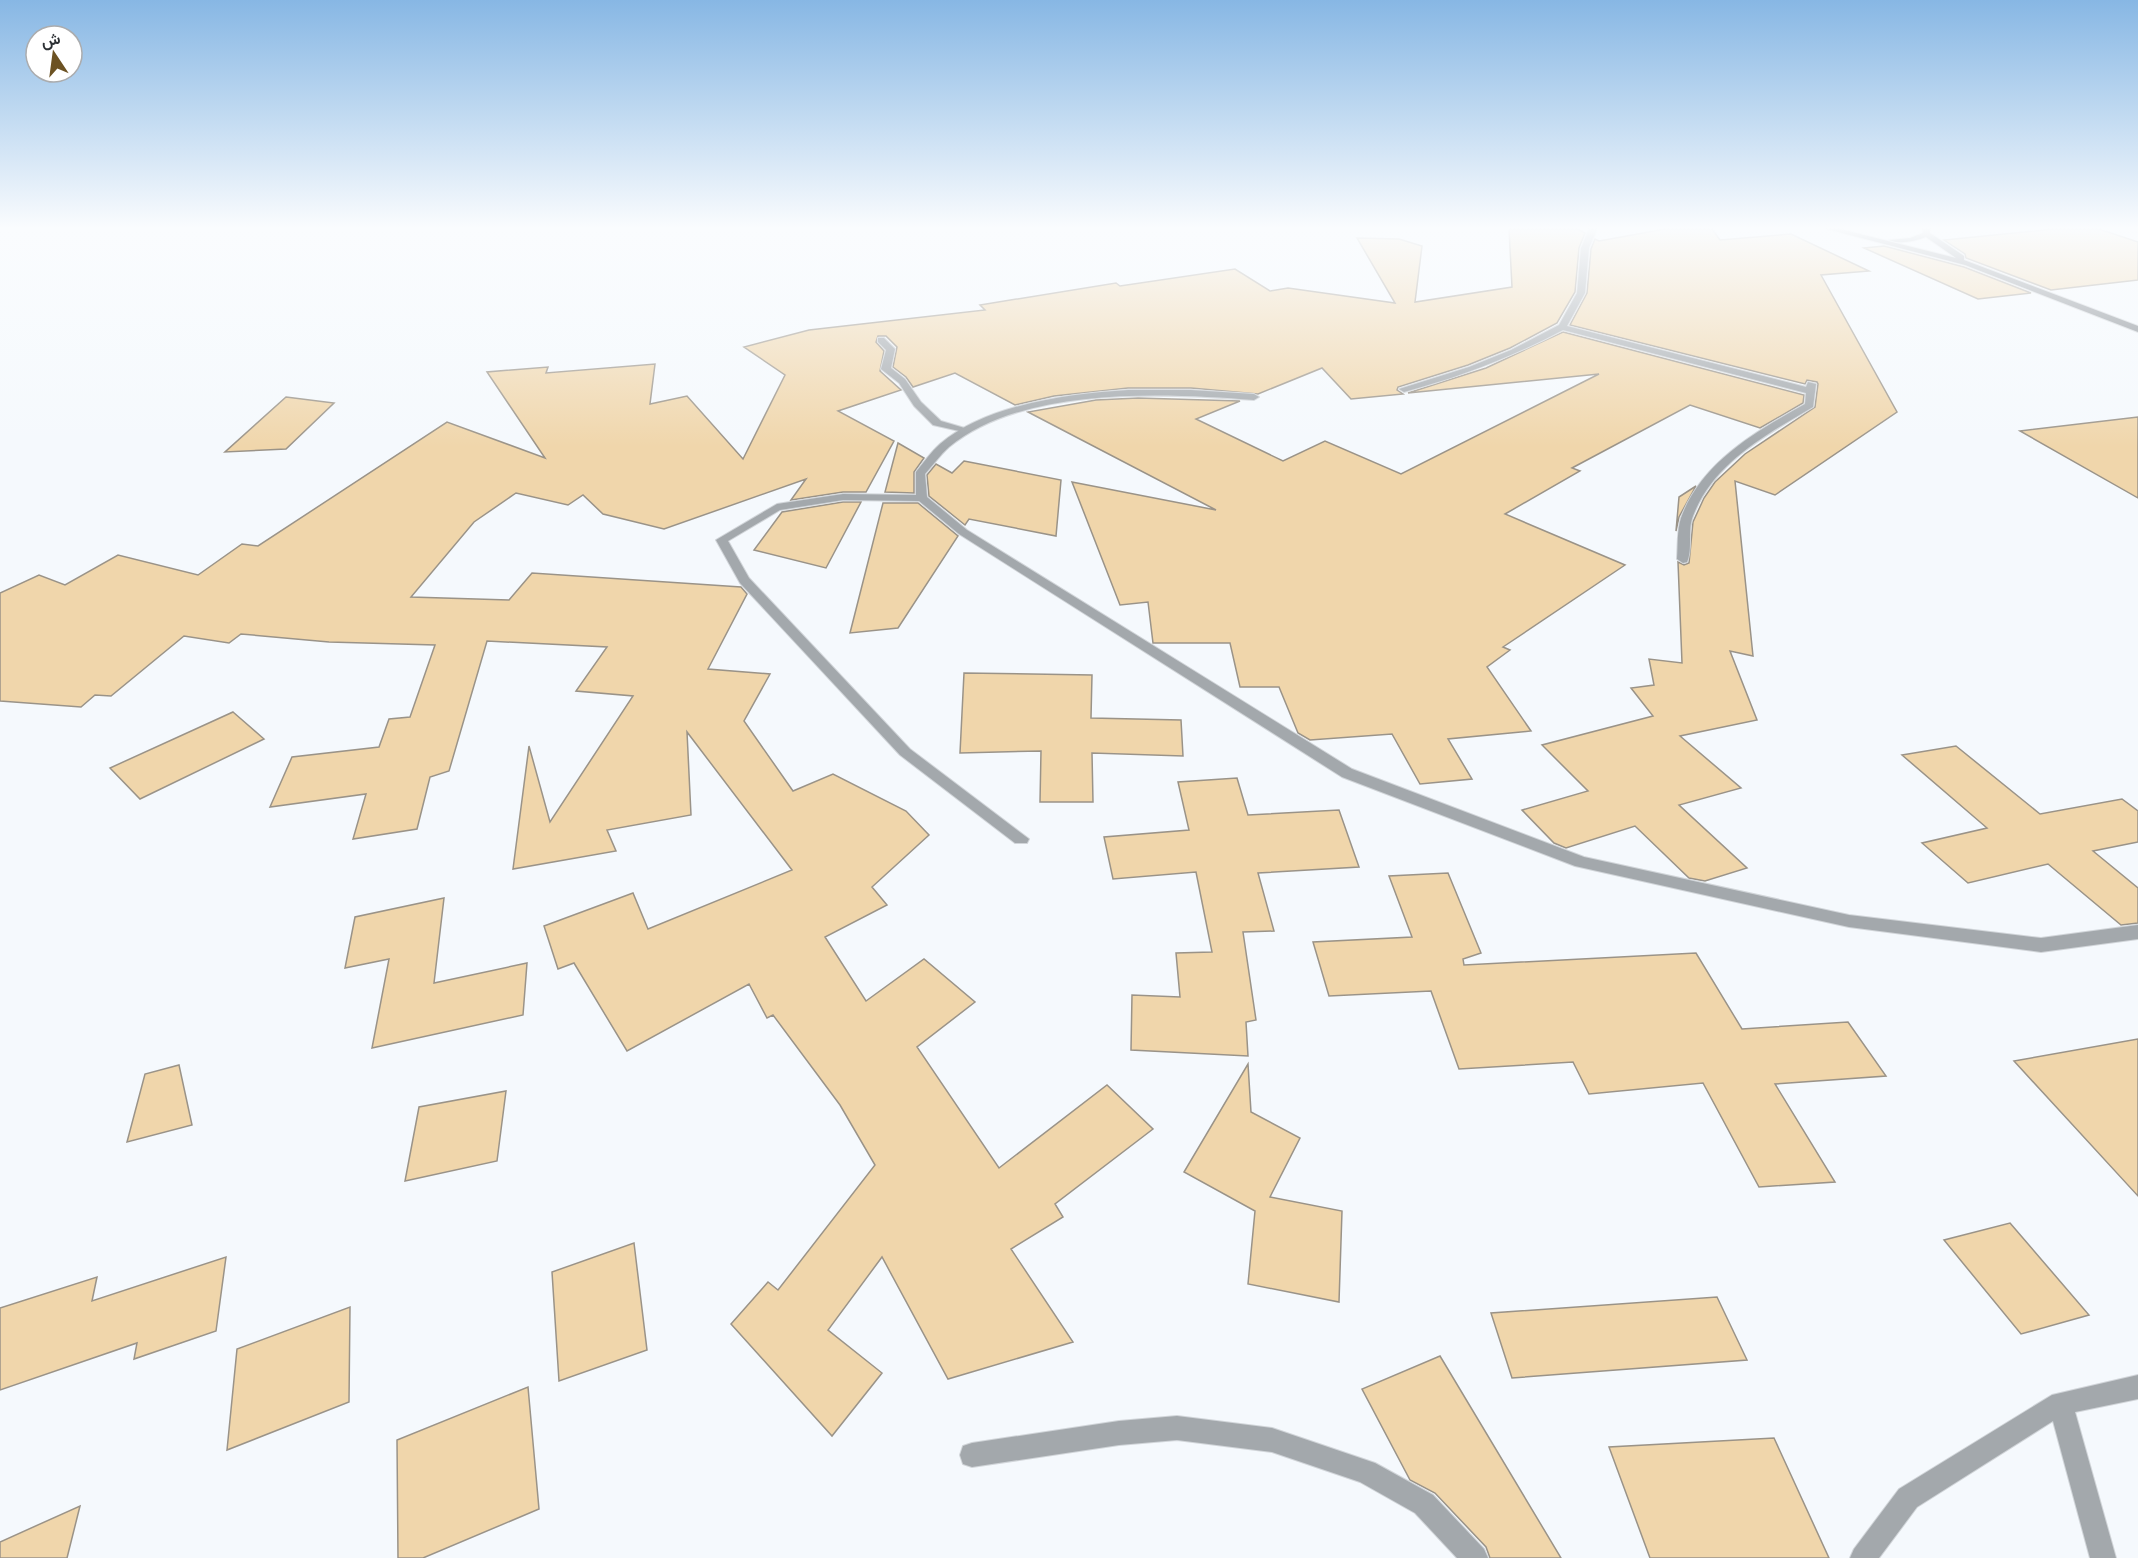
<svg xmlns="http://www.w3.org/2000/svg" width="2138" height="1558" viewBox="0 0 2138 1558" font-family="Cabin,Vazirmatn,sans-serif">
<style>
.building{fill:#f0d6ab;stroke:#9a9388;stroke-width:1.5}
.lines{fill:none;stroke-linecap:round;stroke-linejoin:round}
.lane-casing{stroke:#d1d5d9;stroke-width:2}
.street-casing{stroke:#d1d5d9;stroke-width:2}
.secondary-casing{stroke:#d1d5d9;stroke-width:2}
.lane{fill:#a3a8ac;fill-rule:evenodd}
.street{fill:#a3a8ac;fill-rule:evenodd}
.secondary{fill:#7b8187;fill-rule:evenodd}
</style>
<rect width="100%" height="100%" fill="#f5f9fd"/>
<!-- building -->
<g class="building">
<path d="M1509 229H1578L1585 233 1579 248 1575 292 1557 323 1510 348 1468 365 1398 387 1397 390 1403 394 1351 399 1322 368 1258 394 1191 388H1128L1054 396 1015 405 955 373 913 387 906 377 893 367 897 347 886 336H878L876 342 884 351 880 371 901 390 838 411 894 441 866 492H843L791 500 806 479 664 529 603 514 583 495 568 505 516 493 474 522 411 597 509 600 532 573 741 587 747 594 708 669 770 674 744 721 793 791 833 774 906 811 929 835 872 887 887 905 825 937 866 1001 924 959 975 1002 917 1047 999 1168 1107 1085 1153 1129 1055 1204 1063 1217 1011 1249 1073 1342 948 1379 882 1257 828 1330 882 1373 832 1436 731 1324 768 1282 778 1290 875 1165 840 1105 773 1015 767 1018 749 984 627 1051 574 963 558 969 544 926 633 893 648 929 792 870 687 732 691 815 607 830 616 851 513 869 529 746 550 822 633 696 576 691 607 647 487 641 449 771 430 777 417 829 353 839 366 794 270 807 292 757 379 747 389 719 410 717 435 645 329 642 241 634 229 643 184 636 111 696 95 695 81 707 0 701V593L39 575 65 585 118 555 198 575 242 544 258 546 447 422 545 458 487 372 548 367 546 373 655 364 650 404 687 396 743 459 785 375 744 347 809 330 985 310 980 305 1116 283 1120 286 1235 269 1270 291 1288 288 1395 303 1357 238 1399 239 1422 246 1415 302 1512 287Z"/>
<path d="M1665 229H1712L1720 240 1791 234 1869 271 1821 275 1897 412 1775 495 1735 481 1753 656 1730 651 1757 720 1680 736 1741 788 1679 805 1747 868 1705 881 1689 878 1635 826 1566 848 1554 843 1522 810 1588 791 1542 745 1653 716 1631 688 1654 685 1649 659 1682 663 1678 562 1684 565 1689 563 1693 522 1704 498 1715 482 1745 454 1815 407 1818 384 1817 382 1807 380 1805 384 1570 325 1587 293 1591 249 1595 239 1599 241Z"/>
<path d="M2054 229H2099L2138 242V280L2051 290 1966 258 1965 254 1944 240Z"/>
<path d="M1884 246 1964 267 2031 293 1978 299 1864 248Z"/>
<path d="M1563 332 1804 395 1803 403 1760 428 1690 405 1572 468 1580 471 1505 514 1625 565 1503 647 1510 650 1487 667 1531 731 1448 739 1472 779 1420 784 1392 734 1310 740 1298 733 1279 687H1240L1230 643H1153L1148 602 1120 605 1072 482 1216 510 1028 412 1096 400 1138 398 1240 401 1196 419 1283 461 1325 441 1401 474 1599 374 1408 393 1486 368Z"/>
<path d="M286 397 334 403 286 449 225 452Z"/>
<path d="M2138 417V498L2020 431Z"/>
<path d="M898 443 924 458 914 472V493L885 492Z"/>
<path d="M964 461 1061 480 1056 536 969 519 965 525 929 496 927 475 936 464 952 473Z"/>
<path d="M1696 486 1679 517 1676 531 1679 497Z"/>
<path d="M843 502H861L826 568 754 550 782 512Z"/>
<path d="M883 503H918L958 536 898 628 850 633Z"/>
<path d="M964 673 1092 675 1091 718 1181 720 1183 756 1092 753 1093 802H1040L1041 751 960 753Z"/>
<path d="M233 712 264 739 140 799 110 768Z"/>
<path d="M1956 746 2040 814 2122 799 2138 811V842L2093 851 2138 888V923L2121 925 2048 864 1968 883 1922 843 1987 828 1902 755Z"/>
<path d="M1237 778 1248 815 1339 810 1359 867 1258 873 1274 931 1243 932 1256 1020 1246 1022 1248 1056 1131 1050 1132 995 1180 997 1176 953 1212 952 1196 872 1113 879 1104 837 1189 830 1178 782Z"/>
<path d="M1448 873 1481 953 1463 959 1464 965 1696 953 1742 1029 1848 1022 1886 1076 1775 1084 1835 1182 1759 1187 1703 1083 1589 1094 1573 1062 1459 1069 1431 991 1329 996 1313 942 1412 937 1389 876Z"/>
<path d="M444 898 434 983 527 963 523 1015 372 1048 389 959 345 968 355 917Z"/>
<path d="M2138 1039V1196L2014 1061Z"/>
<path d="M1248 1064 1251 1112 1300 1138 1270 1197 1342 1211 1339 1302 1248 1284 1255 1211 1184 1172Z"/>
<path d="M179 1065 192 1125 127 1142 145 1074Z"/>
<path d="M506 1091 497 1161 405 1181 419 1107Z"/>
<path d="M2010 1223 2089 1315 2021 1334 1944 1240Z"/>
<path d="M634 1243 647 1350 559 1381 552 1272Z"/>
<path d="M226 1257 216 1331 134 1359 137 1343 0 1390V1308L97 1277 92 1301Z"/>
<path d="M1717 1297 1747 1360 1512 1378 1491 1313Z"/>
<path d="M350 1307 349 1402 227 1450 237 1349Z"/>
<path d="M1440 1356 1561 1558H1490L1486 1547 1435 1493 1410 1480 1362 1389Z"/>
<path d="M528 1387 539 1509 423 1558H398L397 1440Z"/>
<path d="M1774 1438 1829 1558H1650L1609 1447Z"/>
<path d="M80 1506 67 1558H0V1542Z"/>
</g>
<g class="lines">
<defs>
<path id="lane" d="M878 338H884L895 349 891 368 905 379 921 402 941 421 968 429V433L933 425 914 406 899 383 881 369 886 350 878 342Z"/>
<g id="street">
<path d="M1589 229H1597L1589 248 1585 293 1567 326 1806 387 1808 382 1816 384 1813 407C1767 434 1713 463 1693 516 1687 531 1693 548 1687 562L1683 563 1677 559C1678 546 1677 530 1681 518 1701 462 1757 431 1805 404L1806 393 1563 330C1512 357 1460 377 1404 392L1399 389 1469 367 1511 350 1559 325 1577 293 1581 248Z"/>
<path d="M1128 390H1191L1254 394 1259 397 1254 400C1164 393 1023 386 949 447 940 455 933 465 925 474L927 497 967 530 1352 769 1584 857 1849 915 2041 938 2138 925V939L2041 952 1849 927 1575 866 1342 777 959 534 919 501 843 500 780 510 728 541 749 578 910 749 1029 839 1027 843H1015L900 755 740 583 716 540 777 504 843 494 916 495V472C924 462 931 452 940 444 987 404 1068 394 1128 390Z"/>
<path d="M2138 1375V1399L2075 1412 2116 1558H2090L2053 1421 1917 1507 1879 1558H1850L1854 1549 1899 1489 2052 1395Z"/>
<path d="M1177 1416 1272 1428 1375 1463 1433 1495 1484 1549 1488 1558H1457L1415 1513 1360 1482 1272 1452 1177 1440 1119 1445 972 1467 963 1464 960 1455 963 1446 972 1443 1119 1421Z"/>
</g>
<path id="secondary" d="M1827 229H1840L1956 258 1926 237C1914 241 1901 245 1889 240L1910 238 1923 233 1922 229H1930V233L1964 256V260L2138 326V332L1965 265Z"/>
</defs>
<!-- lane casing -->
<use href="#lane" class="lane-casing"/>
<!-- street casing -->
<use href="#street" class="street-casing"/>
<!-- secondary casing -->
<use href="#secondary" class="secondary-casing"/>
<!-- lane -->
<use href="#lane" class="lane"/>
<!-- street -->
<use href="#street" class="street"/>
<!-- secondary -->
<use href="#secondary" class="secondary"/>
</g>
<!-- sky -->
<linearGradient id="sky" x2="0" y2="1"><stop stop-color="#87b7e4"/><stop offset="0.51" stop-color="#fafcfe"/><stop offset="1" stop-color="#fafcfe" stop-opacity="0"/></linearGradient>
<rect width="2138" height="447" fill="url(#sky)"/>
<!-- north arrow -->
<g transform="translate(54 54) rotate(347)"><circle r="28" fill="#ffffff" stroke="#abacae" stroke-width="1.5"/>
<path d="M0-4.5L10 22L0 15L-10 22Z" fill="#6c5223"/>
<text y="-9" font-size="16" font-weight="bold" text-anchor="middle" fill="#2c3034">ش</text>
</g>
</svg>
